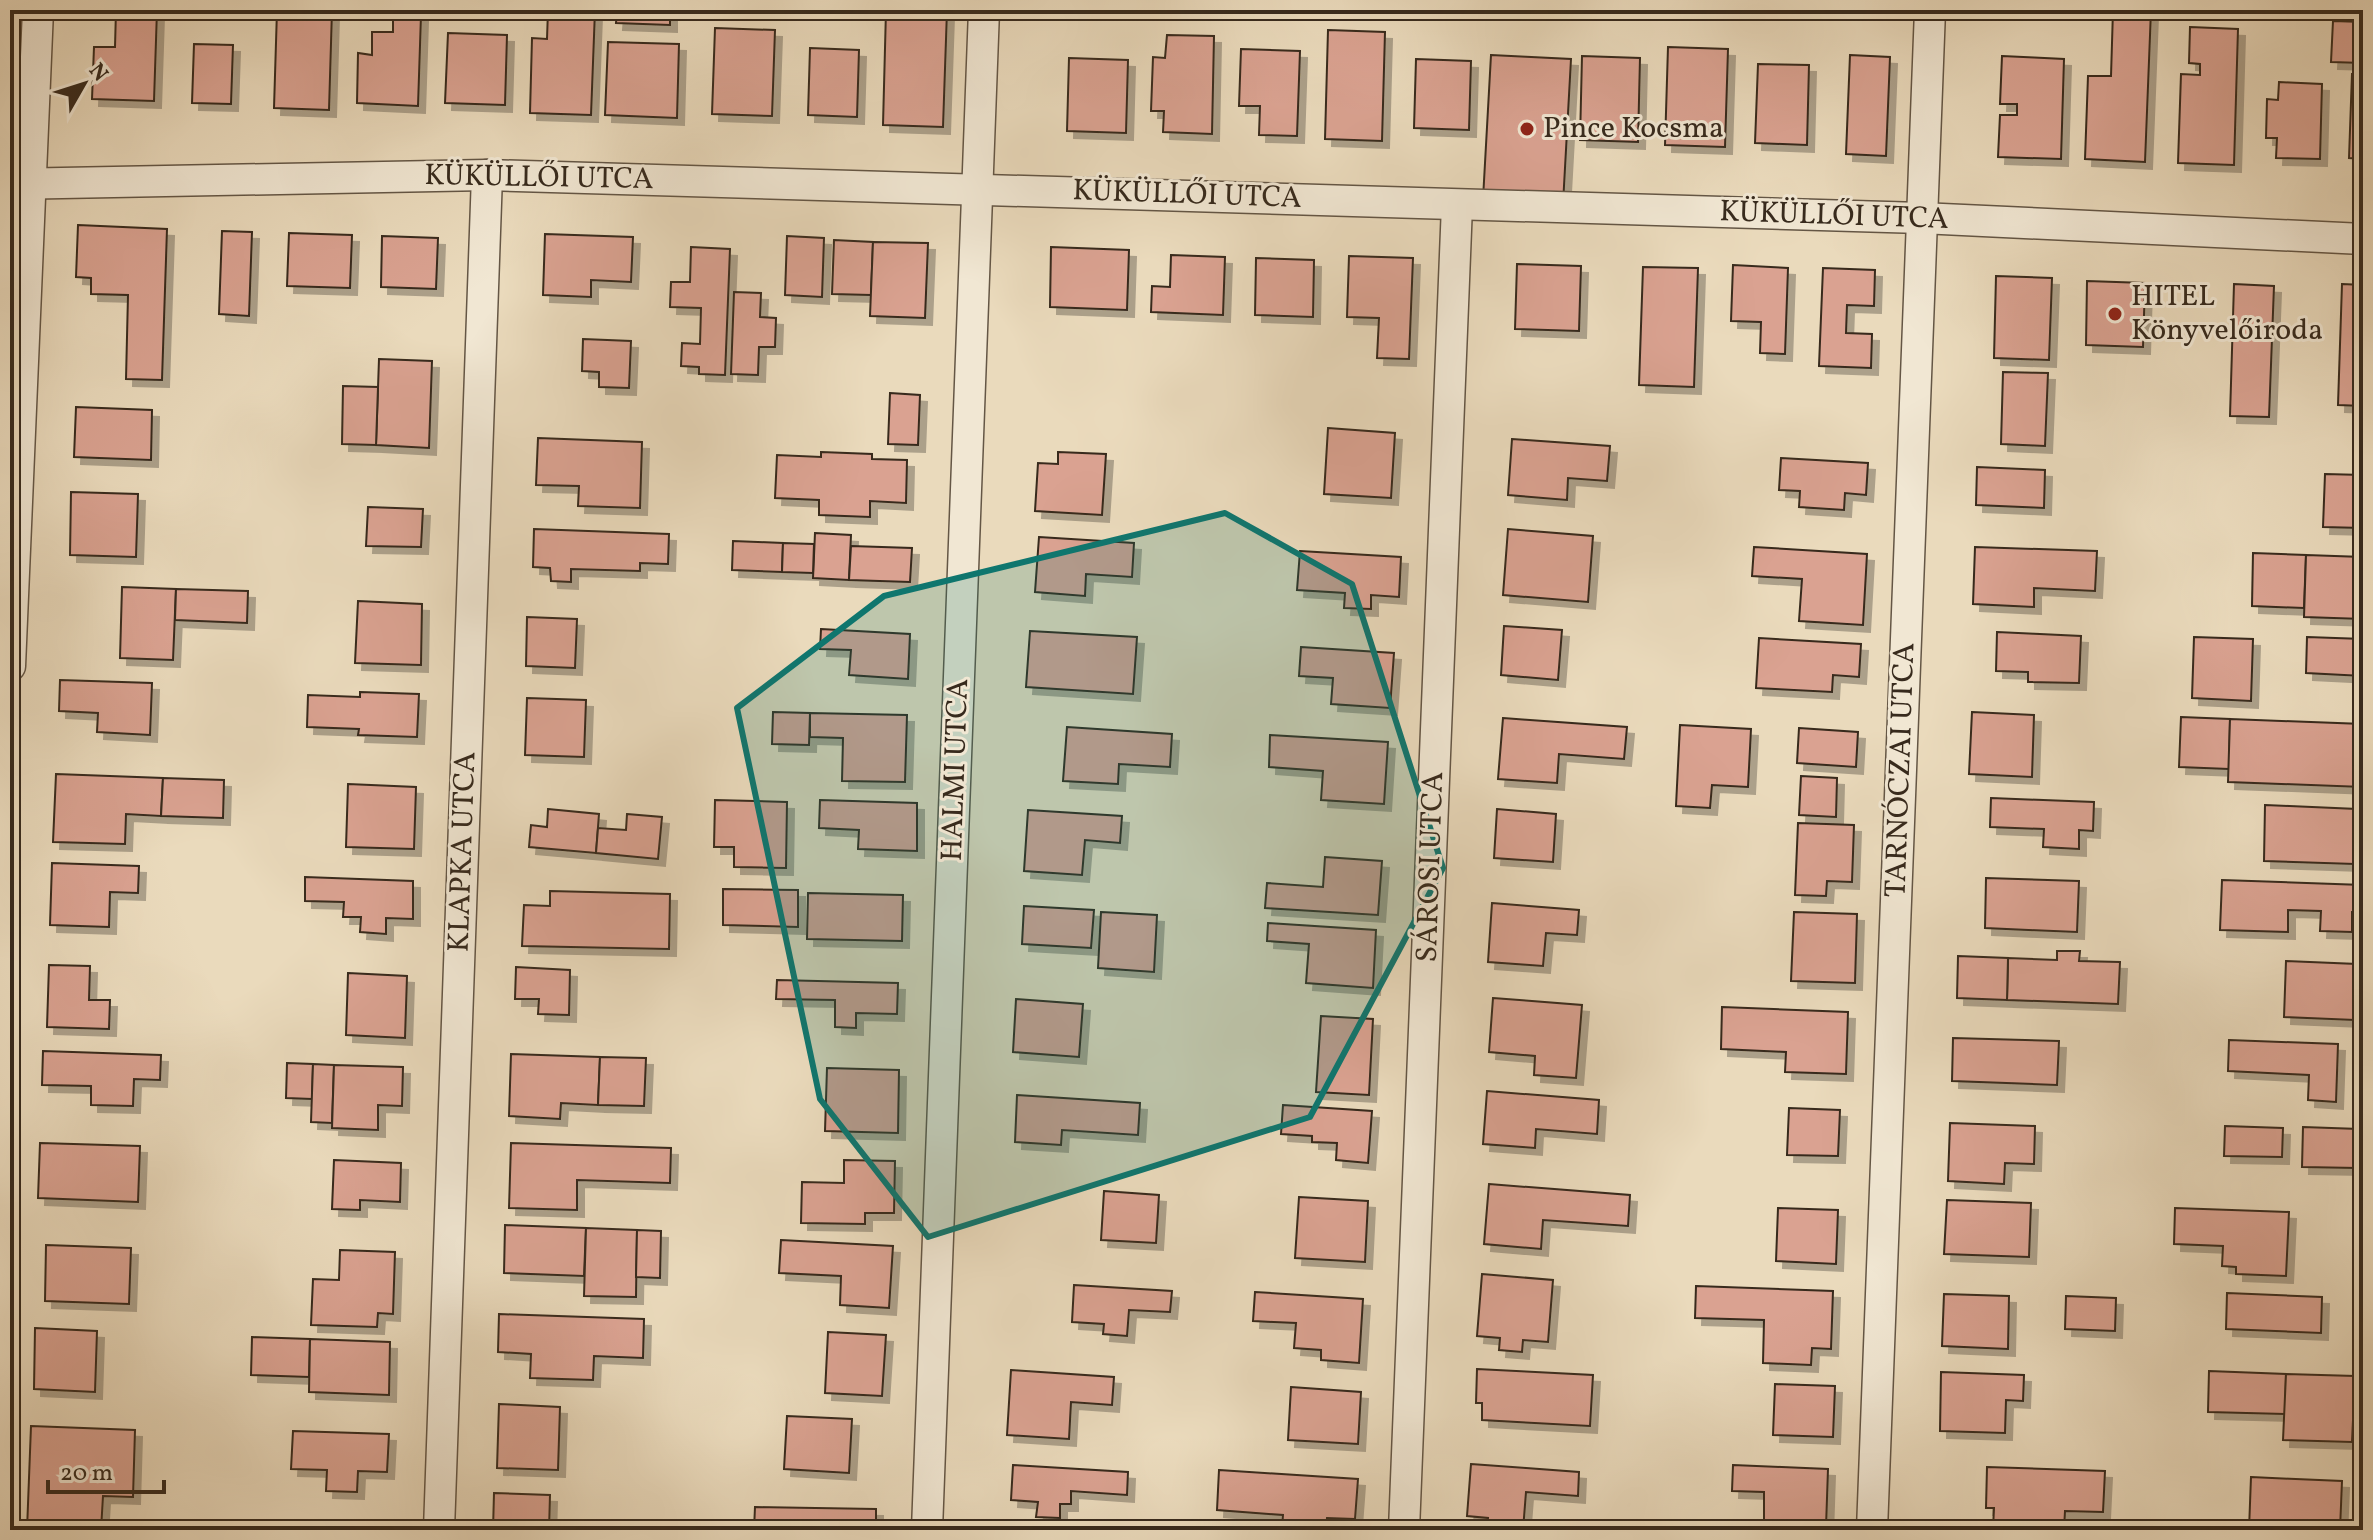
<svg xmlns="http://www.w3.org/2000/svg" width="2373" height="1540" viewBox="0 0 2373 1540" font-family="Vollkorn,serif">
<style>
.building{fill:#daa291;stroke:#372a1d;stroke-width:2;filter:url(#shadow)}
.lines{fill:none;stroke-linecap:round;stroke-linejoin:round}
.minor-casing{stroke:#645645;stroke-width:33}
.minor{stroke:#f1e7d3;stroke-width:30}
.marked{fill:#0f766e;fill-opacity:0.2;stroke:#0f766e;stroke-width:6;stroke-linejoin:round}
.poi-dot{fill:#8f2418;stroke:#f1e7d3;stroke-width:3}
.labels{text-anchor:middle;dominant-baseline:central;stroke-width:6;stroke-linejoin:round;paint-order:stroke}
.poi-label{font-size:30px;fill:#372a1d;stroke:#f1e7d3;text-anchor:start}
.street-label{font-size:30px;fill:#372a1d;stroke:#f1e7d3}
</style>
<defs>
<filter id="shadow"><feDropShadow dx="7" dy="7" stdDeviation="0" flood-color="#0004"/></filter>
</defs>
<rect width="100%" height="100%" fill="#eadabc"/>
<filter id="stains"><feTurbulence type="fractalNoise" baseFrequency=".0025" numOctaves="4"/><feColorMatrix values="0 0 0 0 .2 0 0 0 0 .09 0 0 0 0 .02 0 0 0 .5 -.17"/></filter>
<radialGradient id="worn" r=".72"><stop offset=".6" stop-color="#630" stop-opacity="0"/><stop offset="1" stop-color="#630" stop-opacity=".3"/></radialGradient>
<!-- building -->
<g class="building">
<path d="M116 10H157L154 101 92 99 94 47H115Z"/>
<path d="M277 10H332L329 110 274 108Z"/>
<path d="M548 10H595L591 115 530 113 532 38 547 39Z"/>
<path d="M617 10H670V25L616 23Z"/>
<path d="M886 10H947L943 127 883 125Z"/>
<path d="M2113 10H2151L2145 162 2085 159 2088 76H2111Z"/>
<path d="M393 14 421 15 418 106 357 103 358 53 372 55V32H393Z"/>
<path d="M2333 21 2363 22V63L2331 62Z"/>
<path d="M2190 27 2238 29 2234 165 2178 163 2181 74 2200 75V64L2189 63Z"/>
<path d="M715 28 775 30 772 116 712 114Z"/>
<path d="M1328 30 1385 32 1382 141 1325 139Z"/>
<path d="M448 33 507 35 505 105 445 103Z"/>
<path d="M1167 35 1214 36 1212 134 1163 132 1164 111H1151L1153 57 1165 58Z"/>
<path d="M608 42 679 44 677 118 605 115Z"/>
<path d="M194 44 233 45 231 104 192 103Z"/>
<path d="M1668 47 1728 49 1725 147 1665 145Z"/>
<path d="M810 48 859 50 857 117 808 115Z"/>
<path d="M1241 49 1300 51 1297 136 1259 135 1260 106H1239Z"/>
<path d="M1491 55 1571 59 1563 204 1483 199Z"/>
<path d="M1850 55 1890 57 1886 156 1846 154Z"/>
<path d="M1582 56 1640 58 1638 142 1580 140Z"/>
<path d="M2002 56 2064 59 2061 159 1998 157 2000 115H2017V104H2000Z"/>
<path d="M1069 58 1128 60 1126 133 1067 131Z"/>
<path d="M1416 59 1471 61 1469 130 1414 128Z"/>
<path d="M1758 64 1809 65 1807 145 1755 143Z"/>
<path d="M2352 74 2363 75V159L2349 158Z"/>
<path d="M2279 82 2322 84 2320 159 2276 158 2277 138H2266L2267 99 2278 100Z"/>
<path d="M78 225 167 229 162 380 126 379 128 295 91 294V278L76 277Z"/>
<path d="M222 231 252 232 249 316 219 314Z"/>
<path d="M289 233 352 235 350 288 287 286Z"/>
<path d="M545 234 633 237 631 282 591 280V297L543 295Z"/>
<path d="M382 236 438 238 436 289 381 287Z"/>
<path d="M787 236 824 238 822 297 785 295Z"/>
<path d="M834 240 873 242 871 295 832 294Z"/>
<path d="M873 242 928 243 925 318 870 316Z"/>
<path d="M691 247 730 249 725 375 699 374V367L681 366 682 343 700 344 701 308 670 307 671 282H690Z"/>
<path d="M1051 247 1129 250 1127 310 1050 307Z"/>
<path d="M1171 255 1225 257 1223 315 1151 312 1152 286 1170 287Z"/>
<path d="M1349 256 1413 258 1409 359 1377 358 1379 318 1347 317Z"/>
<path d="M1256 258 1314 260 1313 317 1255 315Z"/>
<path d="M1517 264 1581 266 1579 331 1515 329Z"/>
<path d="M1733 265 1788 268 1785 354 1760 353 1761 322 1731 321Z"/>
<path d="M1643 267 1698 268 1694 387 1639 385Z"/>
<path d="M1823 268 1875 270 1874 306 1847 305 1846 333 1872 334 1871 368 1819 366Z"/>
<path d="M1996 276 2052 278 2049 360 1994 358Z"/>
<path d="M2087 281 2145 283 2143 347 2086 345Z"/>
<path d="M2234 284 2274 286 2269 417 2230 416Z"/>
<path d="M2342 284 2363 285V406L2338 405Z"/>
<path d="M734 292 761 293 760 317 776 318 775 347H759L758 375 731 374Z"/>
<path d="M583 339 631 341 629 388 599 387V372L582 371Z"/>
<path d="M379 359 432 361 429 448 376 445Z"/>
<path d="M2003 372 2048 373 2045 446 2001 444Z"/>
<path d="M343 386 378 387 376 445 342 444Z"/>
<path d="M890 393 920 395 918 445 888 444Z"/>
<path d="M76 407 152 410 151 460 74 457Z"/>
<path d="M1328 428 1395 433 1391 498 1324 494Z"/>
<path d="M538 438 642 442 640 508 578 506 579 486 536 485Z"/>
<path d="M1512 439 1610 446 1607 481 1568 478 1567 500 1508 495Z"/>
<path d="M821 452 872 454V459L907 460 906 503 870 501V517L819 515V500L775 498 777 455 821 457Z"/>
<path d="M1058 452 1106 454 1102 515 1035 511 1038 463 1058 464Z"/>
<path d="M1781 458 1868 463 1866 495 1845 493 1844 510 1799 507 1800 491 1779 490Z"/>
<path d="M1977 467 2045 470 2044 508 1976 505Z"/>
<path d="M2325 474 2363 475V528L2323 527Z"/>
<path d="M71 492 138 494 136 557 70 555Z"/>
<path d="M368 507 423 509 421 547 366 546Z"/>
<path d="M534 529 669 534 668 564 640 563V571L571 569V582L551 581 550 568 533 567Z"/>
<path d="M1508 529 1593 536 1588 602 1503 595Z"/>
<path d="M815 533 851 535 849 580 813 578Z"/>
<path d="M1039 537 1134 543 1132 577 1086 574 1085 596 1035 592Z"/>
<path d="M733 541 783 543 782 572 732 570Z"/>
<path d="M783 543 814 544 813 573 782 572Z"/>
<path d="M851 546 912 548 910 582 849 580Z"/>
<path d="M1754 547 1867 554 1863 625 1799 621 1802 579 1752 576Z"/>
<path d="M1975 547 2097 551 2095 591 2034 588V607L1973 604Z"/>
<path d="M1300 551 1401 557 1399 597 1371 595V609L1344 608 1345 593 1297 590Z"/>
<path d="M2253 553 2306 555 2304 608 2252 606Z"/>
<path d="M2306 555 2363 557V619L2304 617Z"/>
<path d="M122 587 176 589 173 660 120 658Z"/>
<path d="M176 589 248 591 247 623 175 620Z"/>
<path d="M358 601 422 604 421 665 355 663Z"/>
<path d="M527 617 577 619 575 668 526 666Z"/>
<path d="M1504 626 1562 630 1558 680 1501 675Z"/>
<path d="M821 629 910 634 908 679 849 675 851 650 820 649Z"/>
<path d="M1030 631 1137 637 1133 694 1026 687Z"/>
<path d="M1997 632 2081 636 2079 683 2028 682V672L1996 671Z"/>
<path d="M2194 637 2253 639 2251 701 2192 698Z"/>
<path d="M2307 637 2363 639V676L2306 673Z"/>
<path d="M1759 638 1861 644 1859 677 1833 675 1832 692 1756 688Z"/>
<path d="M1301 647 1394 653 1390 708 1331 704 1333 678 1299 676Z"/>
<path d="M60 680 152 683 150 735 97 732 98 713 59 711Z"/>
<path d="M360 692 419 694 417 737 358 735 359 729 307 727 308 695 360 697Z"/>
<path d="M527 698 586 700 584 757 525 755Z"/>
<path d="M773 712 810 713 809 745 772 744Z"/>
<path d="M1972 712 2034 715 2032 777 1969 774Z"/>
<path d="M810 713 907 715 905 782 842 781 843 738 810 737Z"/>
<path d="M2181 717 2230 719 2229 769 2179 767Z"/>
<path d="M1503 718 1627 727 1624 759 1559 754 1557 783 1498 779Z"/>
<path d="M2230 719 2363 724V787L2228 782Z"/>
<path d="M1680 725 1751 729 1748 787 1712 785 1710 808 1676 806Z"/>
<path d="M1067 727 1172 734 1170 767 1119 764 1118 784 1063 781Z"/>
<path d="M1799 728 1858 732 1856 767 1797 763Z"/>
<path d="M1270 735 1388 742 1384 804 1321 800 1323 771 1269 767Z"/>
<path d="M56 774 163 778 161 816 126 814 125 844 53 842Z"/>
<path d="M1801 776 1837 778 1836 817 1799 815Z"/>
<path d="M163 778 224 780 223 818 161 816Z"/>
<path d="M348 784 416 787 414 849 346 847Z"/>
<path d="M1991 798 2094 802 2093 831 2079 830V849L2043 847 2044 829 1990 827Z"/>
<path d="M715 800 787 802 786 868 734 867V847H714Z"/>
<path d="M820 800 917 803V851L858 849 859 830 819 828Z"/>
<path d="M2265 805 2357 809 2355 864 2264 861Z"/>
<path d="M548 809 599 814 596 853 529 847 531 825 547 827Z"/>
<path d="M1497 809 1556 814 1553 862 1494 858Z"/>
<path d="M1028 810 1122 816 1120 843 1085 840 1082 875 1024 871Z"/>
<path d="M627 814 662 817 658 859 596 853 598 828 626 830Z"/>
<path d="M1798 823 1854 825 1852 882 1827 881 1826 896 1795 895Z"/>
<path d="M1325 857 1382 861 1378 915 1265 908 1267 883 1323 887Z"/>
<path d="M52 863 139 866 138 893 110 892 109 927 50 925Z"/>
<path d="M305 877 413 881V919L386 918V934L360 932 361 917H343L344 902 305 901Z"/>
<path d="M1986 878 2079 881 2077 932 1985 928Z"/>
<path d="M2222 880 2363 885V913L2352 912V932L2320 931 2321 911 2288 910V932L2220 930Z"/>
<path d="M723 889 798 890V927L723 925Z"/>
<path d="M550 891 670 894 669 949 522 946 524 905 550 906Z"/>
<path d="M808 893 903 895 902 941 807 939Z"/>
<path d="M1492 903 1579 910 1577 935 1546 933 1543 966 1488 962Z"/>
<path d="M1024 906 1094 910 1091 948 1022 944Z"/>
<path d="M1101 912 1157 915 1154 972 1098 968Z"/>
<path d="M1794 912 1857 914 1855 983 1791 981Z"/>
<path d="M1268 923 1376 930 1373 988 1306 983 1309 944 1267 941Z"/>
<path d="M2057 951H2080L2079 961 2120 962 2118 1004 2007 1000 2008 958 2057 960Z"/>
<path d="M1958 956 2008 958 2007 1000 1957 998Z"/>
<path d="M2286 961 2357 964 2355 1020 2284 1017Z"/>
<path d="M49 965 90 966 89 1000H110L109 1029 47 1027Z"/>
<path d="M516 967 570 970 569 1015 538 1014 539 999H515Z"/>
<path d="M348 973 407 976 405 1038 346 1035Z"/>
<path d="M777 980 898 983 897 1014 856 1013V1028L835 1027V1000L776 999Z"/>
<path d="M1493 998 1582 1005 1576 1078 1534 1075 1535 1056 1489 1052Z"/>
<path d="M1016 999 1083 1004 1079 1057 1013 1052Z"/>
<path d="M1722 1007 1848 1012 1846 1074 1785 1072 1786 1052 1721 1049Z"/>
<path d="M1321 1016 1373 1019 1369 1095 1316 1092Z"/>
<path d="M1953 1038 2059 1041 2057 1085 1952 1081Z"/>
<path d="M2229 1040 2338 1044 2336 1102 2308 1100 2309 1075 2228 1071Z"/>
<path d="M43 1051 161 1055 160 1080 134 1079 133 1106 91 1105V1086L42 1085Z"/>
<path d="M511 1054 600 1057 598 1105 561 1103 560 1119 509 1116Z"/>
<path d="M600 1057 646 1058 644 1106 598 1105Z"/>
<path d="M287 1063 313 1064 312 1099 286 1098Z"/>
<path d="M313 1064 334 1065 332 1123 311 1122Z"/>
<path d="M334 1065 403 1067 402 1106 378 1105V1130L332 1128Z"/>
<path d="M827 1068 899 1070 898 1133 825 1131Z"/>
<path d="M1487 1091 1599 1100 1597 1134 1536 1129 1535 1148 1483 1144Z"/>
<path d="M1017 1095 1140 1103 1138 1135 1062 1130 1061 1145 1015 1142Z"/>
<path d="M1283 1105 1372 1111 1368 1163 1336 1160 1337 1143 1312 1142V1136L1281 1134Z"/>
<path d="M1789 1108 1840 1110 1838 1156 1787 1155Z"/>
<path d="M1950 1123 2035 1126 2034 1164 2005 1163 2004 1184 1948 1181Z"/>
<path d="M2225 1126 2283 1128 2282 1157 2224 1156Z"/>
<path d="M2303 1127 2359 1129 2358 1168 2302 1167Z"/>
<path d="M40 1143 140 1146 138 1202 38 1198Z"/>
<path d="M511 1143 671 1148 670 1183 577 1180V1210L509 1208Z"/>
<path d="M334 1160 401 1163 400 1202 360 1200V1210L332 1209Z"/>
<path d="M844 1160 895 1161 894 1213H865V1224L801 1223 802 1182 844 1183Z"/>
<path d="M1489 1184 1630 1195 1628 1226 1543 1220 1541 1249 1484 1244Z"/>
<path d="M1104 1191 1159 1195 1156 1243 1101 1240Z"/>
<path d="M1299 1197 1368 1201 1365 1262 1295 1258Z"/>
<path d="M1947 1200 2031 1203 2029 1257 1944 1254Z"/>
<path d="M1778 1208 1838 1210 1836 1264 1776 1261Z"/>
<path d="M2175 1208 2289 1212 2286 1276 2236 1274V1267L2222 1266 2223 1246 2174 1244Z"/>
<path d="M505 1225 586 1228 584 1276 504 1273Z"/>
<path d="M586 1228 637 1230 636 1297 584 1296Z"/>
<path d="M637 1230 661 1231 660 1278 636 1277Z"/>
<path d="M781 1240 893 1246 889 1308 840 1305 841 1276 779 1273Z"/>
<path d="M46 1245 131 1248 129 1304 45 1301Z"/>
<path d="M340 1250 395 1252 393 1314 378 1313 377 1327 311 1325 313 1279 339 1280Z"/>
<path d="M1482 1274 1553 1280 1548 1342 1523 1340 1522 1352 1499 1350 1500 1338 1477 1336Z"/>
<path d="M1074 1285 1172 1291 1170 1312 1129 1310 1127 1336 1103 1334 1104 1324 1072 1322Z"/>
<path d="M1696 1286 1833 1291 1831 1349 1812 1348 1811 1365 1763 1363 1764 1320 1695 1318Z"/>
<path d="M1255 1292 1363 1299 1359 1363 1321 1360V1350L1294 1348 1296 1323 1253 1321Z"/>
<path d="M2227 1293 2322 1297 2321 1333 2226 1329Z"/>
<path d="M1944 1294 2009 1296 2008 1349 1942 1346Z"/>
<path d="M2066 1296 2116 1298 2115 1331 2065 1329Z"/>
<path d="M499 1314 644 1319 643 1358 594 1356 593 1380 530 1378 531 1354 498 1352Z"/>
<path d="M35 1328 97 1331 95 1392 34 1389Z"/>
<path d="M828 1332 886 1335 882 1396 825 1393Z"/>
<path d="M252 1337 310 1339 309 1377 251 1375Z"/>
<path d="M310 1339 390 1342 389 1395 309 1392Z"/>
<path d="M1477 1369 1593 1375 1590 1426 1482 1420V1403H1476Z"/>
<path d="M1011 1370 1114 1377 1112 1405 1071 1402 1069 1439 1007 1435Z"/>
<path d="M2209 1371 2286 1374 2285 1414 2208 1412Z"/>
<path d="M1941 1372 2024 1375 2023 1401 2006 1400 2005 1433 1940 1431Z"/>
<path d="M2286 1374 2355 1376 2352 1442 2283 1440Z"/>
<path d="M1775 1384 1835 1386 1833 1437 1773 1435Z"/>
<path d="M1291 1387 1361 1392 1358 1444 1288 1440Z"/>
<path d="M499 1404 560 1407 558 1470 497 1468Z"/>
<path d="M787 1416 852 1419 849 1473 784 1469Z"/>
<path d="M31 1426 135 1430 133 1497 103 1496 101 1530H27Z"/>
<path d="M293 1431 389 1434 387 1472 358 1471 357 1492 326 1491 327 1470 291 1469Z"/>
<path d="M1471 1464 1579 1472 1578 1496 1526 1492 1523 1530H1487L1488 1518 1467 1516Z"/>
<path d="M1013 1465 1128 1472 1127 1495 1071 1491V1504H1060V1518L1036 1517 1038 1502 1011 1500Z"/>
<path d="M1733 1465 1828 1469 1826 1527 1764 1524V1492L1732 1491Z"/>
<path d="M1987 1467 2105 1471 2103 1512 2065 1511 2064 1530 1993 1529 1994 1508H1986Z"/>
<path d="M1219 1470 1358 1479 1355 1519 1327 1518 1326 1530H1312L1282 1528 1283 1515 1217 1510Z"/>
<path d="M2251 1477 2342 1481 2340 1530H2249Z"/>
<path d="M494 1493 550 1495 549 1530H493Z"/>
<path d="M755 1507 876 1509V1530H754Z"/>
</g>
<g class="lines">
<defs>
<g id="minor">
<path d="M10 184 487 175 1921 218 2363 239"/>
<path d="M10 666 38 10"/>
<path d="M439 1530 487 175"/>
<path d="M927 1530 984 10"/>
<path d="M1404 1530 1457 205"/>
<path d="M1872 1530 1930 10"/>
</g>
</defs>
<!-- minor casing -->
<use href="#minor" class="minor-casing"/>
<!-- minor -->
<use href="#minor" class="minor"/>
</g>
<!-- marked area -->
<path class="marked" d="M1225 513 1352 584 1443 868 1310 1117 928 1237 820 1099 737 708 884 596Z"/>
<!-- markers -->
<g class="poi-dot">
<circle cx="1527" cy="129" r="8"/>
<circle cx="2115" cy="314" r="8"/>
</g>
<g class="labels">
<!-- poi labels -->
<g class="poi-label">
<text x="1543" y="129">Pince Kocsma</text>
<text x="2131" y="297">HITEL<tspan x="2131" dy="34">Könyvelőiroda</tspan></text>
</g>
<!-- street labels -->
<g class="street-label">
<text transform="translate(539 178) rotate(1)">KÜKÜLLŐI UTCA</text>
<text transform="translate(1187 195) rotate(2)">KÜKÜLLŐI UTCA</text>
<text transform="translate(1834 216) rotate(2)">KÜKÜLLŐI UTCA</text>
<text transform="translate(956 770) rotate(-88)">HALMI UTCA</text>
<text transform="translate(1901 770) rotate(-88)">TARNÓCZAI UTCA</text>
<text transform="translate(463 852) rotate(-88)">KLAPKA UTCA</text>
<text transform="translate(1431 867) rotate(-88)">SÁROSI UTCA</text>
</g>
</g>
<!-- margin -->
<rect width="2373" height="1540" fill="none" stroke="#eadabc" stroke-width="40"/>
<rect x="12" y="12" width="2349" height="1516" fill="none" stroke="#372a1d" stroke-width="4"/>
<rect x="20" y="20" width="2333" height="1500" fill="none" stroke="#372a1d" stroke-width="2"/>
<!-- north arrow -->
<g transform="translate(84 84) rotate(51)" stroke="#f1e7d3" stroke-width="6" paint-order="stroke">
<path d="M0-6L14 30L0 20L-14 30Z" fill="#372a1d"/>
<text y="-12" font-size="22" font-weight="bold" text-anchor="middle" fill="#372a1d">N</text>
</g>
<!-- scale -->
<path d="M48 1480v12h116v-12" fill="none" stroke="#372a1d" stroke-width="4"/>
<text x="60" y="1480" font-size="24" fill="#372a1d" stroke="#f1e7d3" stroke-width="6" paint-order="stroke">20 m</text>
<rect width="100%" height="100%" filter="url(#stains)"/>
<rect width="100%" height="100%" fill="url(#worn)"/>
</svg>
